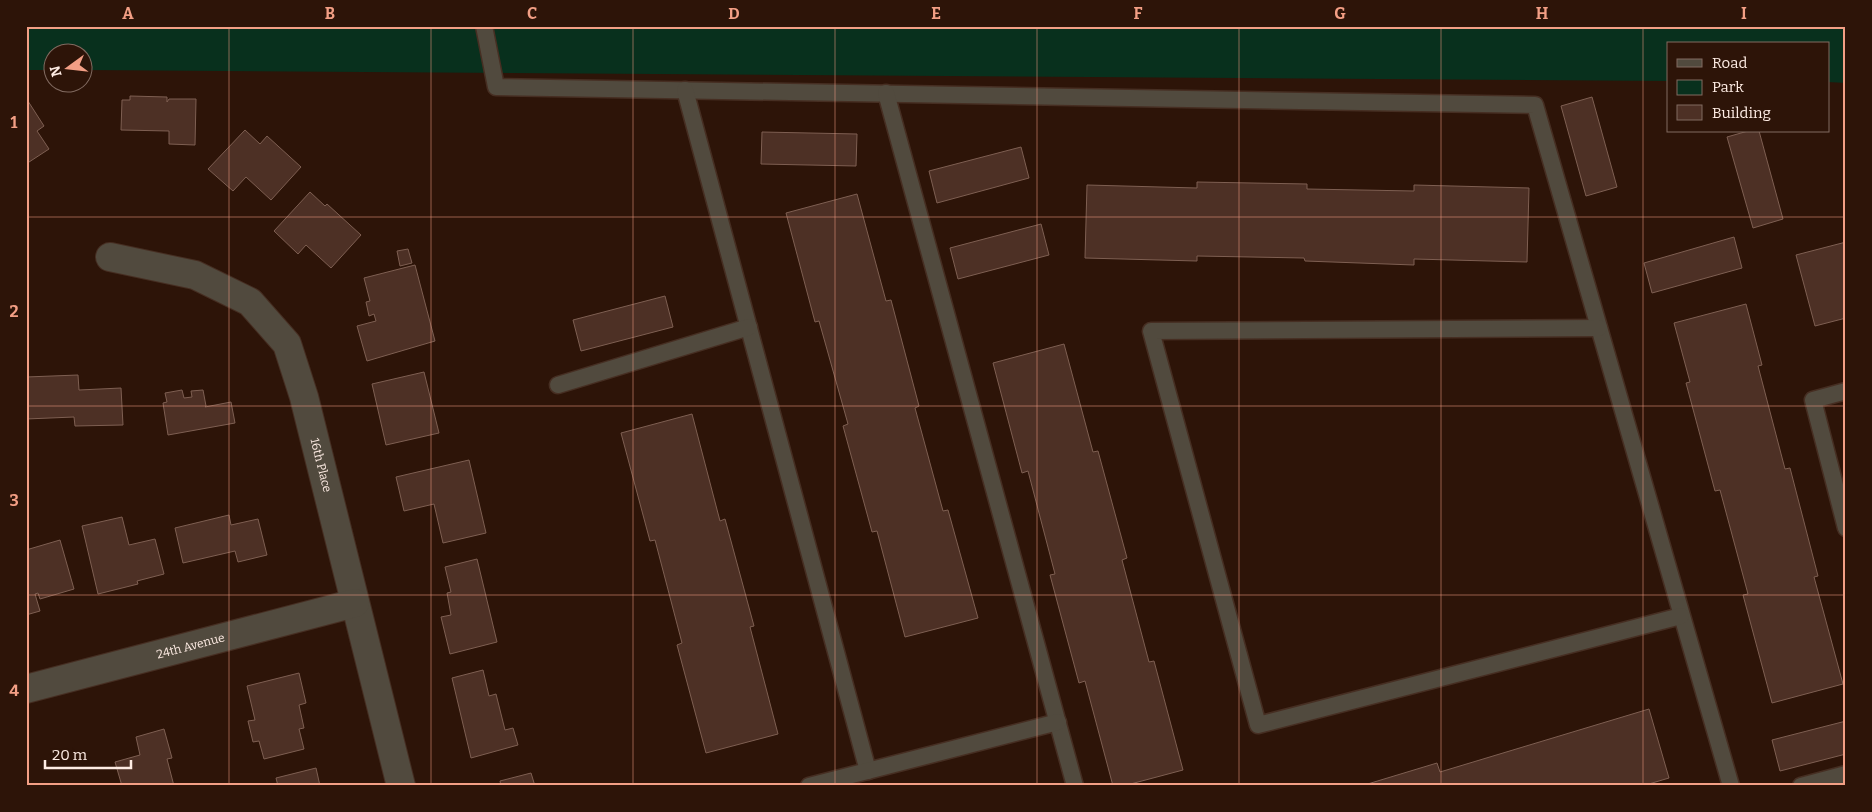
<svg xmlns="http://www.w3.org/2000/svg" width="1872" height="812" viewBox="0 0 1872 812" font-family="Bitter,serif">
<style>
.green{fill:#08301d}
.building{fill:#4d3025;stroke:#7e5f52}
.lines{fill:none;stroke-linecap:round;stroke-linejoin:round}
.lane-casing{stroke:#462e22;stroke-width:19}
.street-casing{stroke:#462e22;stroke-width:30}
.lane{stroke:#514a3e;stroke-width:16}
.street{stroke:#514a3e;stroke-width:28}
.grid{fill:none;stroke:#f39f85;stroke-width:1;stroke-opacity:0.55}
.labels{text-anchor:middle;dominant-baseline:central;stroke-width:4.5;stroke-linejoin:round;paint-order:stroke}
.street-label{font-size:12px;fill:#feece4;stroke:#2d1408}
.neatline{fill:none;stroke:#f39f85;stroke-width:2}
.grid-label{font-size:16px;text-anchor:middle;font-weight:bold;fill:#f39f85}
</style>
<rect width="100%" height="100%" fill="#2d1408"/>
<!-- green -->
<path class="green" d="M26 26H1846V83L1828 82V44H1668V81L83 70 82 52H52V70H26Z"/>
<!-- building -->
<g class="building">
<path d="M130 96 167 97V102L169 99H196L195 145 169 144V131L121 130 122 100H130Z"/>
<path d="M1592 97 1617 187 1586 196 1561 106Z"/>
<path d="M26 98 44 126 37 131 49 149 26 164Z"/>
<path d="M245 130 260 144 267 136 301 167 271 200 246 177 233 191 208 169Z"/>
<path d="M1748 131H1759L1783 219 1753 228 1727 137Z"/>
<path d="M762 132 857 134 856 166 761 164Z"/>
<path d="M1021 147 1029 178 937 203 929 171Z"/>
<path d="M1197 182 1307 184V189L1414 191V185L1529 188 1527 262 1414 259V265L1305 261 1304 258 1197 256V261L1085 258 1087 185 1197 188Z"/>
<path d="M310 192 325 206 327 204 361 235 331 268 306 245 298 254 274 231Z"/>
<path d="M857 194 886 301 891 300 919 406 915 408 943 511 948 510 978 618 905 637 877 531 872 532 843 426 848 424 819 321 815 322 786 213Z"/>
<path d="M1041 224 1049 255 958 279 950 248Z"/>
<path d="M1734 237 1742 268 1652 293 1644 263Z"/>
<path d="M1846 242V318L1815 326 1796 255Z"/>
<path d="M408 249 412 263 400 266 397 251Z"/>
<path d="M415 265 435 341 367 361 357 326 376 321 374 314 369 316 366 302 370 301 364 278Z"/>
<path d="M665 296 673 327 581 351 573 320Z"/>
<path d="M1746 304 1762 365 1758 366 1785 469 1790 468 1818 576 1814 577 1843 684 1772 703 1743 595 1748 594 1720 490 1715 491 1686 383 1690 382 1674 323Z"/>
<path d="M1064 344 1093 452 1098 451 1127 558 1122 560 1149 662 1154 661 1183 770 1123 786H1113L1085 681 1079 683 1050 575 1055 574 1028 471 1022 473 993 363Z"/>
<path d="M424 372 439 433 386 445 372 384Z"/>
<path d="M78 375 79 390 121 388 123 425 75 426 74 417 26 419V377Z"/>
<path d="M182 390 184 398 192 397 191 391 203 390 206 406 205 407 231 402 235 423 168 435 163 403 167 402 165 393Z"/>
<path d="M692 414 720 521 725 519 754 626 750 627 778 734 706 753 677 645 682 643 655 540 650 541 621 433Z"/>
<path d="M469 460 486 533 443 543 434 504 404 511 396 477Z"/>
<path d="M229 515 231 525 258 519 267 555 238 562 235 551 183 563 175 528Z"/>
<path d="M122 517 129 545 155 539 164 574 137 581 138 584 98 594 82 526Z"/>
<path d="M60 540 74 589 40 599 38 593 35 594 40 611 26 615V550Z"/>
<path d="M477 559 497 642 450 654 441 617 451 615 447 593 451 592 445 567Z"/>
<path d="M483 670 489 696 496 694 505 730 513 728 518 745 471 758 452 678Z"/>
<path d="M299 673 306 703 299 705 304 728 299 729 304 749 264 759 259 741 253 742 248 721 255 720 247 686Z"/>
<path d="M1649 709 1669 778 1642 786H1361L1437 763 1440 772Z"/>
<path d="M1846 721V754L1780 771 1772 740Z"/>
<path d="M164 729 172 758 167 759 174 786H122L115 762 140 755 136 737Z"/>
<path d="M316 768 320 786H278L276 778Z"/>
<path d="M531 773 535 786H501L500 781Z"/>
</g>
<g class="lines">
<defs>
<g id="lane">
<path d="M484 26 496 87 1535 105 1731 786"/>
<path d="M685 90 868 771"/>
<path d="M886 93 1075 786"/>
<path d="M1599 328 1151 331 1258 725 1681 616"/>
<path d="M558 385 749 327"/>
<path d="M1846 391 1813 400 1846 528"/>
<path d="M809 786 1058 722"/>
<path d="M1801 786 1846 774"/>
</g>
<g id="street">
<path id="s1" d="M110 257 195 275 250 302 287 344 304 397 401 786"/>
<path id="s2" d="M26 689 355 603"/>
</g>
</defs>
<!-- lane casing -->
<use href="#lane" class="lane-casing"/>
<!-- street casing -->
<use href="#street" class="street-casing"/>
<!-- lane -->
<use href="#lane" class="lane"/>
<!-- street -->
<use href="#street" class="street"/>
</g>
<!-- grid -->
<path class="grid" d="M229 26V786M431 26V786M633 26V786M835 26V786M1037 26V786M1239 26V786M1441 26V786M1643 26V786M26 217H1846M26 406H1846M26 595H1846"/>
<g class="labels">
<!-- street labels -->
<g class="street-label">
<text stroke="none"><textPath href="#s1" startOffset="330">16th Place</textPath></text>
<text stroke="none"><textPath href="#s2" startOffset="170">24th Avenue</textPath></text>
</g>
</g>
<!-- border -->
<rect width="1872" height="812" fill="none" stroke="#2d1408" stroke-width="55"/>
<!-- legend -->
<rect x="1667" y="42" width="162" height="90" fill="#2d1408" stroke="#816a60"/>
<rect x="1677" y="59" width="25" height="8" fill="#514a3e" stroke="#816a60"/>
<text x="1712" y="68" font-size="15" fill="#feece4">Road</text>
<rect x="1677" y="80" width="25" height="15" fill="#08301d" stroke="#816a60"/>
<text x="1712" y="92" font-size="15" fill="#feece4">Park</text>
<rect x="1677" y="105" width="25" height="15" fill="#4d3025" stroke="#816a60"/>
<text x="1712" y="118" font-size="15" fill="#feece4">Building</text>
<!-- north arrow -->
<g transform="translate(68 68) rotate(255)"><circle r="24" fill="#2d1408" stroke="#816a60"/>
<path d="M0-4L9 19L0 12L-9 19Z" fill="#f39f85"/>
<text y="-8" font-size="14" font-weight="bold" text-anchor="middle" fill="#feece4">N</text>
</g>
<!-- scale -->
<path d="M45 760v8h86v-8" fill="none" stroke="#feece4" stroke-width="2.5"/>
<text x="52" y="760" font-size="15" fill="#feece4" stroke="#2d1408" stroke-width="4" paint-order="stroke">20 m</text>
<rect x="28" y="28" width="1816" height="756" class="neatline"/>
<g class="grid-label">
<text x="128" y="19">A</text>
<text x="330" y="19">B</text>
<text x="532" y="19">C</text>
<text x="734" y="19">D</text>
<text x="936" y="19">E</text>
<text x="1138" y="19">F</text>
<text x="1340" y="19">G</text>
<text x="1542" y="19">H</text>
<text x="1744" y="19">I</text>
<text x="14" y="128">1</text>
<text x="14" y="317">2</text>
<text x="14" y="506">3</text>
<text x="14" y="696">4</text>
</g>
</svg>
